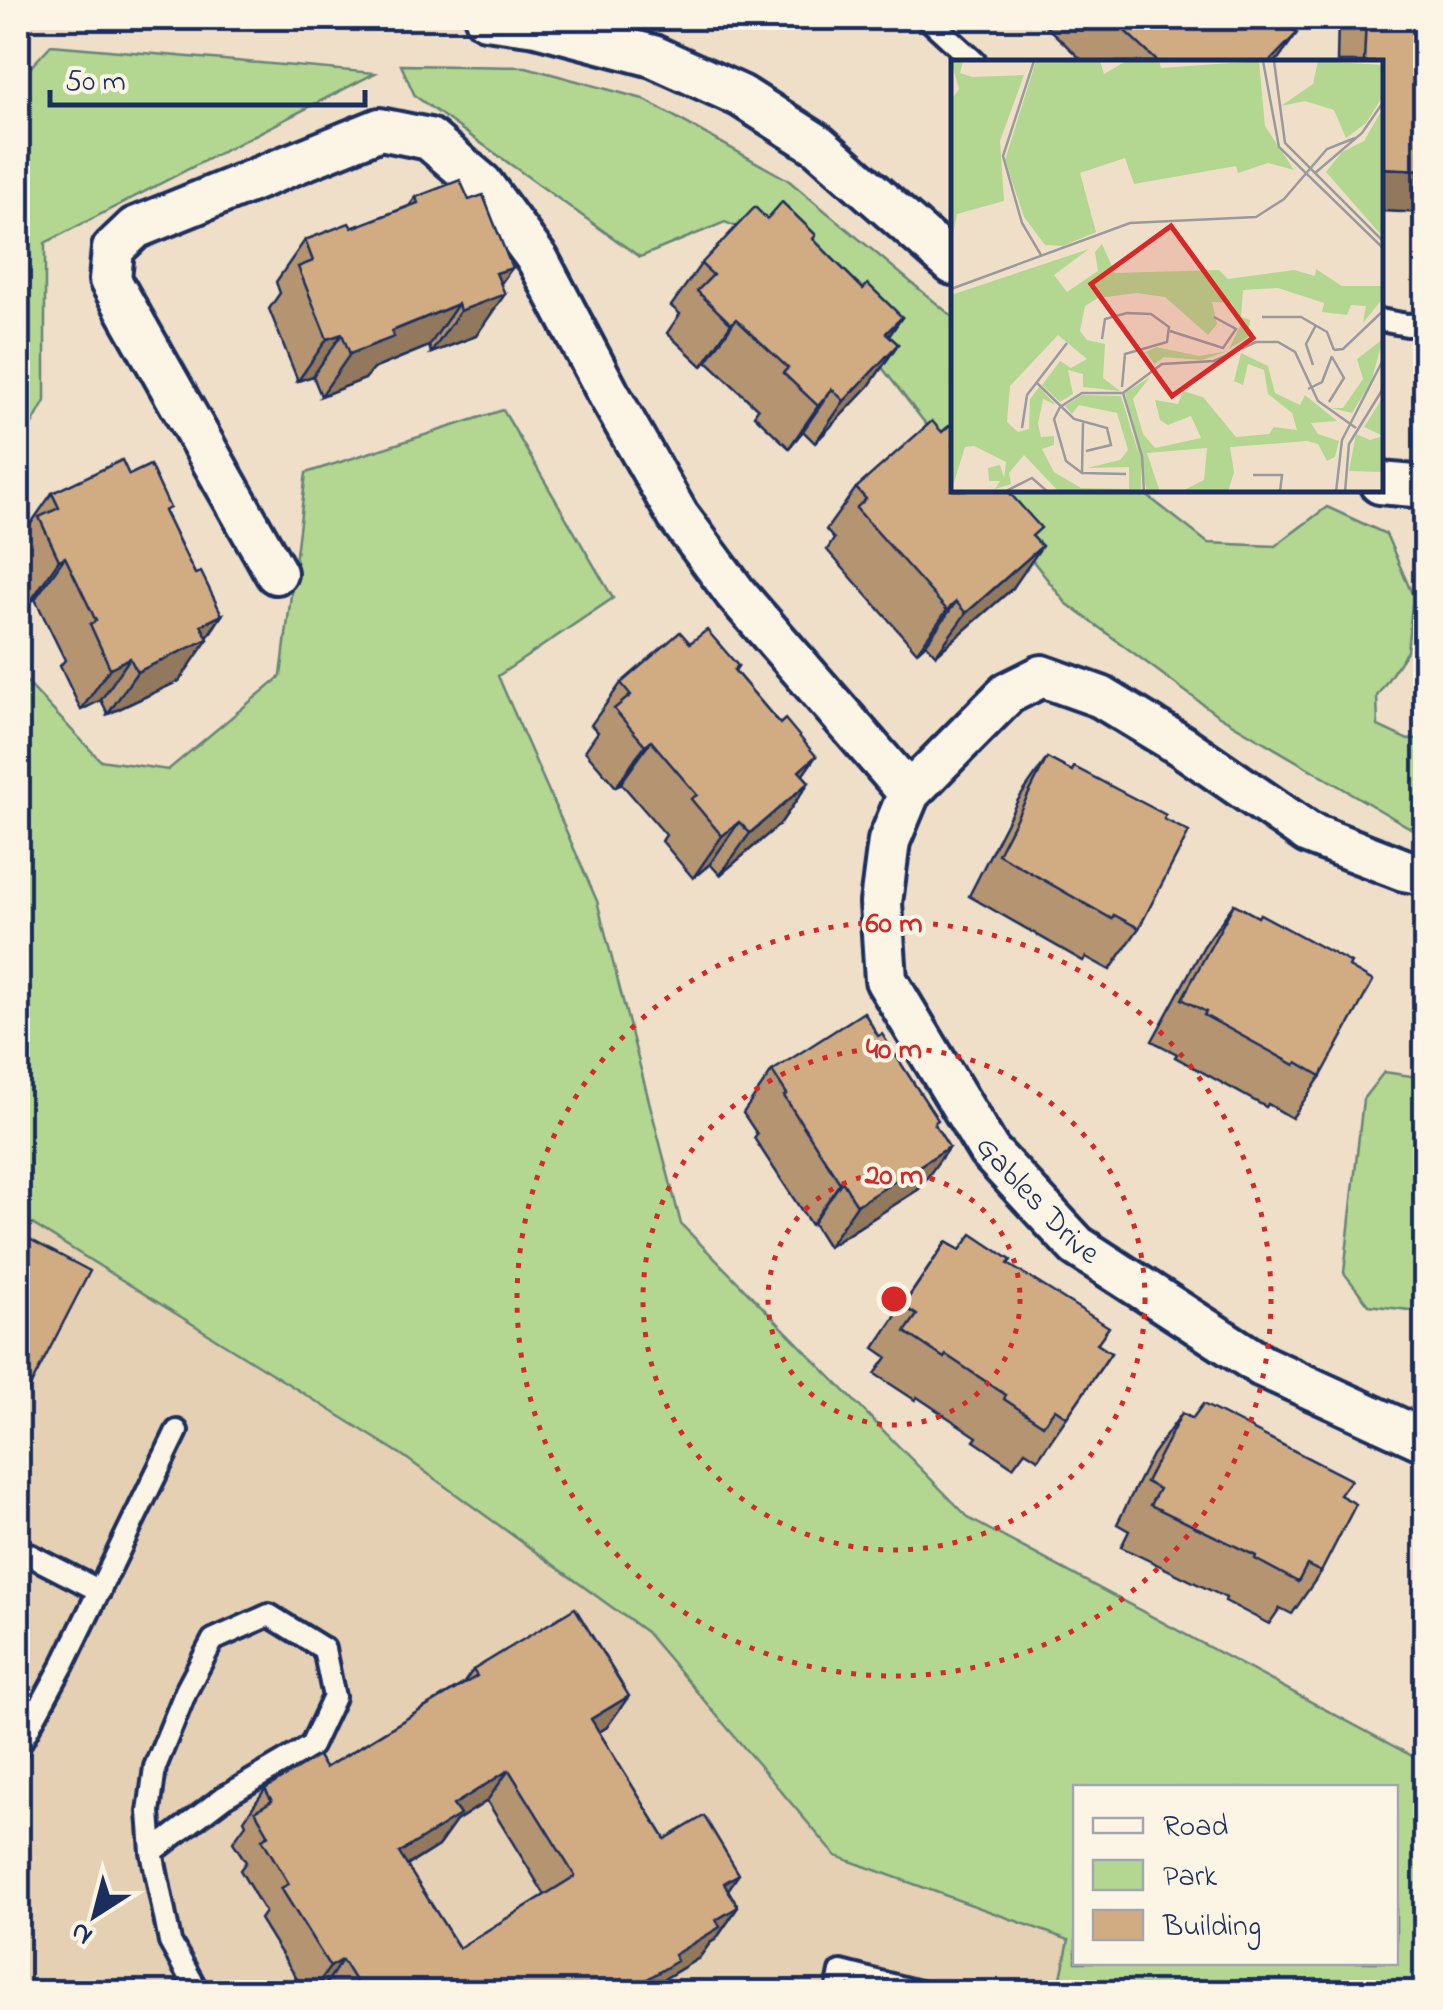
<svg xmlns="http://www.w3.org/2000/svg" width="1443" height="2010" viewBox="0 0 1443 2010" font-family="'Indie Flower',sans-serif">
<style>
.built{fill:#e6d0b3}
.green{fill:#b3d791;stroke:#678378;stroke-width:2.5;fill-rule:evenodd}
.lines{fill:none;stroke-linecap:round;stroke-linejoin:round}
.service-casing{stroke:#1b2f5e;stroke-width:28}
.minor-casing{stroke:#1b2f5e;stroke-width:48}
.service{stroke:#fcf5e5;stroke-width:20}
.minor{stroke:#fcf5e5;stroke-width:40}
.wall{fill:#b49471;stroke:#1b2f5e;stroke-width:2.5;fill-rule:evenodd}
.shaded-wall{fill:#92785c;stroke:#1b2f5e;stroke-width:2.5}
.building{fill:#d1ac83;stroke:#1b2f5e;stroke-width:2.5;fill-rule:evenodd}
.ring{fill:none;stroke:#d62828;stroke-width:5;stroke-dasharray:5 10}
.labels{text-anchor:middle;dominant-baseline:central;stroke-width:8;stroke-linejoin:round;paint-order:stroke}
.street-label{font-size:32px;fill:#1b2f5e;stroke:#fcf5e5}
.inset-road{fill:none;stroke:#9a999e;stroke-width:2.5}
.view{fill:#d62828;fill-opacity:0.15;stroke:#d62828;stroke-width:5}
.inset-edge{fill:none;stroke:#1b2f5e;stroke-width:5}
.centre{fill:#d62828;stroke:#fcf5e5;stroke-width:5}
.ring-label{font-size:30px;text-anchor:middle;font-weight:bold;fill:#d62828;stroke:#fcf5e5;stroke-width:8;stroke-linejoin:round;paint-order:stroke}
</style>
<rect width="100%" height="100%" fill="#efdfc8"/>
<filter id="ink" filterUnits="userSpaceOnUse"><feTurbulence type="fractalNoise" baseFrequency=".01" numOctaves="2"/><feDisplacementMap in="SourceGraphic" scale="20" xChannelSelector="R" yChannelSelector="G"/><feConvolveMatrix kernelMatrix="1 2 1 2 8 2 1 2 1" color-interpolation-filters="sRGB"/></filter>
<g filter="url(#ink)">
<!-- built -->
<path class="built" d="M18 943 1076 1788V1962H1396L1425 1992H18Z"/>
<!-- green -->
<g class="green">
<path d="M51 45 375 73 45 243V401L18 450V81Z"/>
<path d="M401 65 526 67 643 99 788 180 953 317V459L790 249 725 222 640 257 415 96Z"/>
<path d="M503 410 613 598 498 676 597 901 681 1224 970 1519 1425 1763V1992H1058L1069 1940 836 1856 646 1632 402 1455 18 1215V673L100 760 168 770 281 676 306 473ZM1076 1788H1396V1962H1076Z"/>
<path d="M977 490H1140L1208 543 1275 546 1327 507 1386 534 1413 596 1407 651 1377 696 1378 726 1408 740 1425 737V827L1412 829 1216 714 1066 603Z"/>
<path d="M1384 1072 1425 1078V1312L1369 1305 1344 1273 1363 1099Z"/>
</g>
<g class="lines">
<defs>
<g id="service">
<path d="M927 18 975 62"/>
<path d="M1380 320 1407 325 1426 324"/>
<path d="M18 1549 100 1591"/>
<path d="M18 1747 63 1665 177 1431"/>
<path d="M152 1852 224 1797 311 1746 334 1697 324 1649 269 1615 213 1640 186 1691 155 1767 149 1812 152 1852 170 1942 198 1992"/>
<path d="M837 1992 841 1972 919 1992"/>
</g>
<g id="minor">
<path d="M486 18 536 25 653 56 741 96 818 145 953 264"/>
<path d="M1380 483 1426 487"/>
<path d="M276 573 110 280 113 249 135 228 380 129 429 139 482 184 538 260 608 393 678 516 736 594 909 793"/>
<path id="s1" d="M1426 874 1404 870 1308 833 1182 746 1101 697 1042 676 1008 693 909 793 889 841 881 903 886 980 989 1151 1077 1246 1262 1366 1426 1441"/>
</g>
</defs>
<!-- service casing -->
<use href="#service" class="service-casing"/>
<!-- minor casing -->
<use href="#minor" class="minor-casing"/>
<!-- service -->
<use href="#service" class="service"/>
<!-- minor -->
<use href="#minor" class="minor"/>
</g>
<!-- wall -->
<g class="wall">
<path d="M1037 18H1280L1276 62H1084Z"/>
<path d="M1338 18H1426L1380 62H1337Z"/>
<path d="M416 197 469 200 512 268 500 283 476 336 431 353 429 346 373 369 365 379 321 396 313 376 298 381 269 309 280 293 276 282 305 240 352 228 409 206Z"/>
<path d="M767 219 813 239 863 289 902 317 889 336 898 344 869 386 815 443 803 431 789 448 754 415 758 409 707 361 702 366 667 333 680 314 671 306 701 264Z"/>
<path d="M129 475 166 514 195 574 222 615 179 681 108 714 101 700 81 710 60 666 65 660 35 599 30 602 18 577V548L24 538 23 535 52 493Z"/>
<path d="M856 488 1034 538 1013 588 936 655 926 644 917 652 827 550 834 539 826 530Z"/>
<path d="M690 643 738 666 735 671 780 724 816 756 802 775 809 782 780 824 720 875 710 864 693 878 662 841 666 835 621 783 616 787 585 751 598 732 591 725 621 683Z"/>
<path d="M1047 758 1164 819 1139 928 1110 970 1086 957 1083 961 969 896 1018 800Z"/>
<path d="M1234 904 1349 967 1321 1076 1292 1118 1268 1104 1266 1107 1175 1057 1177 1054 1152 1041 1204 946Z"/>
<path d="M772 1071 935 1124 919 1189 828 1247 813 1223 811 1225 754 1138 757 1134 743 1113Z"/>
<path d="M946 1242 960 1250 1008 1264 1097 1344 1111 1353 1038 1459 1025 1451 1013 1467 974 1441 977 1437 917 1397 915 1400 875 1374 887 1357 874 1348Z"/>
<path d="M1182 1413 1340 1495 1321 1572 1292 1614 1280 1608 1269 1624 1225 1601 1226 1598 1121 1547 1129 1531 1117 1524 1152 1455Z"/>
<path d="M473 1670 607 1727 599 1732 665 1839 728 1890 738 1907 716 1939 710 1943 699 1958 664 1979 655 1992H322L321 1991 305 1992 260 1919 265 1912 240 1870 246 1862 233 1842 246 1824 244 1820 265 1789 325 1768 463 1684ZM487 1801 545 1895 459 1948 407 1866 438 1846 456 1821Z"/>
</g>
<!-- shaded-wall -->
<g class="shaded-wall">
<path d="M1297 33 1276 62H1269Z"/>
<path d="M1380 168 1426 170V213L1380 211Z"/>
<path d="M512 268 489 300 505 294 476 336 431 353 460 311 496 273Z"/>
<path d="M458 304 429 346 373 369 365 379 321 396 350 354 392 331Z"/>
<path d="M902 317 873 359 886 333Z"/>
<path d="M736 319 707 361 702 366 731 324Z"/>
<path d="M342 334 313 376 298 381 327 339Z"/>
<path d="M898 344 869 386 815 443 844 401Z"/>
<path d="M832 389 803 431 789 448 818 406Z"/>
<path d="M1042 546 1013 588 936 655 966 613Z"/>
<path d="M65 557 35 599 30 602 59 560Z"/>
<path d="M956 602 926 644 917 652 947 610Z"/>
<path d="M222 615 204 641 208 639 179 681 108 714 137 672 201 625Z"/>
<path d="M130 658 101 700 81 710 110 668Z"/>
<path d="M651 741 621 783 616 787 645 745Z"/>
<path d="M816 756 787 798 799 771Z"/>
<path d="M809 782 780 824 720 875 750 833Z"/>
<path d="M739 822 710 864 693 878 722 836Z"/>
<path d="M949 1147 919 1189 828 1247 857 1205Z"/>
<path d="M842 1181 813 1223 811 1225 840 1183Z"/>
<path d="M629 1696 607 1727 570 1750 591 1719Z"/>
<path d="M509 1770 487 1801 456 1821 438 1846 377 1884 399 1853 453 1805Z"/>
<path d="M739 1874 717 1906 724 1883Z"/>
<path d="M738 1907 716 1939 710 1943 699 1958 664 1979 655 1992H626L716 1920Z"/>
<path d="M342 1960 321 1991 312 1992 330 1967Z"/>
</g>
<!-- building -->
<g class="building">
<path d="M1111 18H1280L1297 33 1269 62H1158Z"/>
<path d="M1366 18H1426V170L1380 168V62H1364Z"/>
<path d="M460 180 469 200 483 195 512 268 496 273 505 294 460 311 458 304 392 331 394 337 350 354 342 334 327 339 298 267 313 261 305 240 349 223 352 228 418 203 416 197Z"/>
<path d="M782 202 816 235 813 239 863 289 868 284 902 317 886 333 898 344 844 401 832 389 818 406 783 373 788 368 736 319 731 324 697 291 713 275 701 264 755 207 767 219Z"/>
<path d="M932 421 942 432 950 425 953 428V490H1007L1041 528 1032 536 1042 546 966 613 956 602 947 610 856 508 866 499 856 488Z"/>
<path d="M122 460 129 475 150 465 170 508 164 511 195 574 201 572 222 615 201 625 208 639 137 672 130 658 110 668 90 624 96 621 65 557 59 560 39 517 59 508 52 493Z"/>
<path d="M707 630 738 666 734 670 780 724 785 719 816 756 799 771 809 782 750 833 739 822 722 836 691 799 697 795 651 741 645 745 614 709 631 695 621 683 680 632 690 643Z"/>
<path d="M1047 758 1072 771 1074 767 1166 815 1164 819 1189 832 1139 928 1114 915 1112 919 998 854Z"/>
<path d="M1234 904 1258 917 1260 914 1351 963 1349 967 1373 981 1321 1076 1297 1062 1295 1065 1204 1015 1206 1012 1182 999Z"/>
<path d="M864 1012 878 1036 882 1034 911 1079 938 1120 934 1123 949 1147 857 1205 842 1181 840 1183 784 1096 787 1094 772 1071Z"/>
<path d="M18 1233 90 1271 18 1410Z"/>
<path d="M972 1234 1011 1260 1008 1264 1109 1327 1097 1344 1111 1353 1067 1417 1055 1409 1043 1425 1004 1399 1006 1395 946 1355 944 1358 905 1332 917 1315 903 1306 946 1242 960 1250Z"/>
<path d="M1203 1404 1351 1480 1340 1495 1356 1504 1321 1572 1307 1565 1298 1582 1255 1559 1256 1556 1150 1505 1159 1489 1146 1482 1182 1413 1192 1419Z"/>
<path d="M575 1608 629 1696 591 1719 665 1839 704 1816 739 1874 724 1883 738 1907 716 1920 720 1927 674 1955 677 1961 626 1992H362L342 1960 330 1967 281 1888 289 1884 262 1839 269 1835 255 1811 272 1801 265 1789 318 1756 325 1768 477 1676 473 1670ZM509 1770 575 1876 459 1948 399 1853 460 1815 453 1805Z"/>
</g>
</g>
<!-- distance rings -->
<g class="ring">
<circle cx="894" cy="1299" r="126"/>
<circle cx="894" cy="1299" r="251"/>
<circle cx="894" cy="1299" r="377"/>
</g>
<g class="labels">
<!-- street labels -->
<g class="street-label">
<text stroke="none"><textPath href="#s1" startOffset="1075">Gables Drive</textPath></text>
</g>
</g>
<!-- overview -->
<g transform="translate(951 60)">
<rect width="432" height="432" fill="#efdfc8"/>
<path d="M0 1H12L9 13 22 17 73 15 49 81 53 141 6 154 0 185V40L8 29ZM85 1H149L153 14 175 1H208L210 8 308 1 314 66 343 110 317 103 287 113 285 106 183 124 174 98 129 113 145 172 112 186 94 185 73 157 54 100ZM367 1 432 5V36L415 63 395 78 383 50 354 41 330 46 362 24ZM432 48V177L375 112 391 92 413 81ZM151 184 164 213 268 210 277 219 343 210 364 216 365 209 391 226H432V238L412 263 415 246 400 245 396 255 371 252 373 243 327 228 292 230 290 257 299 260 297 277 278 289 289 266 281 243 261 242 266 264 257 275 214 237 186 233 147 238 134 246 129 271 136 280 154 284 152 318 169 331 132 327V314L117 310 122 334 109 342 91 325 109 301 120 308 136 299 107 275 59 326 56 362 67 372 78 369 79 339 88 327 105 345 92 339 87 364 90 377 103 376V385L91 389 103 412 130 428 178 429V407L136 408 169 400 177 390 166 353 128 345 121 354 114 346 131 335 170 336 190 402V432H108L73 395 58 413 60 424 44 429 49 421H38L37 408 49 405 53 418 55 402 23 386 14 387 0 432V235L138 189 103 215 116 232 147 211 144 192ZM432 279 420 322 401 353 380 348H392L412 319 406 299ZM205 287 248 296 277 291 251 300 213 297 203 304 196 293 188 296ZM290 293 317 306 324 333 349 345 354 335 386 361 360 363 367 374 388 381 384 397 376 401 367 384 356 381 279 387 283 412 277 432H229L253 420 256 388 196 393 209 432H196L174 333 199 317 182 339 192 374 204 388 250 378 240 356 217 365 209 360 204 340 227 344 232 331 252 337 285 377 318 374 323 367 346 370 341 353 317 334 313 310 297 304 292 325 283 321ZM432 337V412L398 411 405 374 419 380 432 376 413 367Z" fill="#b3d791"/>
<path class="inset-road" d="M83 1 52 96 71 163 90 195M312 1 328 87 433 189M323 1 334 83 433 182M364 113 411 73 433 41M0 229 179 163 305 157 333 139 376 89 404 78M311 257H350L376 272 383 290M219 271 272 288 285 269 263 257M151 279 154 259 176 253 200 254 218 267 216 282 174 294 171 327M383 290 392 289 433 250M362 305 355 284 365 265M86 323 123 359 156 368 160 385 135 391M357 329 371 322 381 296M172 333 191 396 193 432M378 342 393 318 381 297M71 368 76 335 116 283M131 413 132 363M175 414 131 413 115 401 103 359 109 347 131 333H172L211 304 263 301 305 282H327L344 292 367 341 405 368M302 415H331L329 432M53 432 81 418 97 432M385 432 391 380 433 298M394 432 398 384 433 327"/>
<path class="view" d="M220 166 302 278 221 336 140 224Z"/>
<rect width="432" height="432" class="inset-edge"/>
</g>
<circle cx="894" cy="1299" r="15" class="centre"/>
<g class="ring-label">
<text x="894" y="932">60 m</text>
<text x="894" y="1058">40 m</text>
<text x="894" y="1184">20 m</text>
</g>
<!-- margin -->
<rect width="1443" height="2010" fill="none" stroke="#fcf5e5" stroke-width="60"/>
<rect x="30" y="30" width="1383" height="1950" fill="none" stroke="#1b2f5e" stroke-width="4" filter="url(#ink)"/>
<!-- legend -->
<rect x="1073" y="1785" width="325" height="180" fill="#fcf5e5" stroke="#a2a6af" stroke-width="2.5"/>
<rect x="1093" y="1818" width="50" height="15" fill="#fcf5e5" stroke="#a2a6af" stroke-width="2.5"/>
<text x="1163" y="1835" font-size="30" fill="#1b2f5e">Road</text>
<rect x="1093" y="1860" width="50" height="30" fill="#b3d791" stroke="#a2a6af" stroke-width="2.5"/>
<text x="1163" y="1885" font-size="30" fill="#1b2f5e">Park</text>
<rect x="1093" y="1910" width="50" height="30" fill="#d1ac83" stroke="#a2a6af" stroke-width="2.5"/>
<text x="1163" y="1935" font-size="30" fill="#1b2f5e">Building</text>
<!-- north arrow -->
<g transform="translate(95 1915) rotate(216)" stroke="#fcf5e5" stroke-width="8" paint-order="stroke">
<path d="M0-8L18 38L0 25L-18 38Z" fill="#1b2f5e"/>
<text y="-15" font-size="28" font-weight="bold" text-anchor="middle" fill="#1b2f5e">N</text>
</g>
<!-- scale -->
<path d="M50 90v15h315v-15" fill="none" stroke="#1b2f5e" stroke-width="5"/>
<text x="65" y="90" font-size="30" fill="#1b2f5e" stroke="#fcf5e5" stroke-width="8" paint-order="stroke">50 m</text>
</svg>
